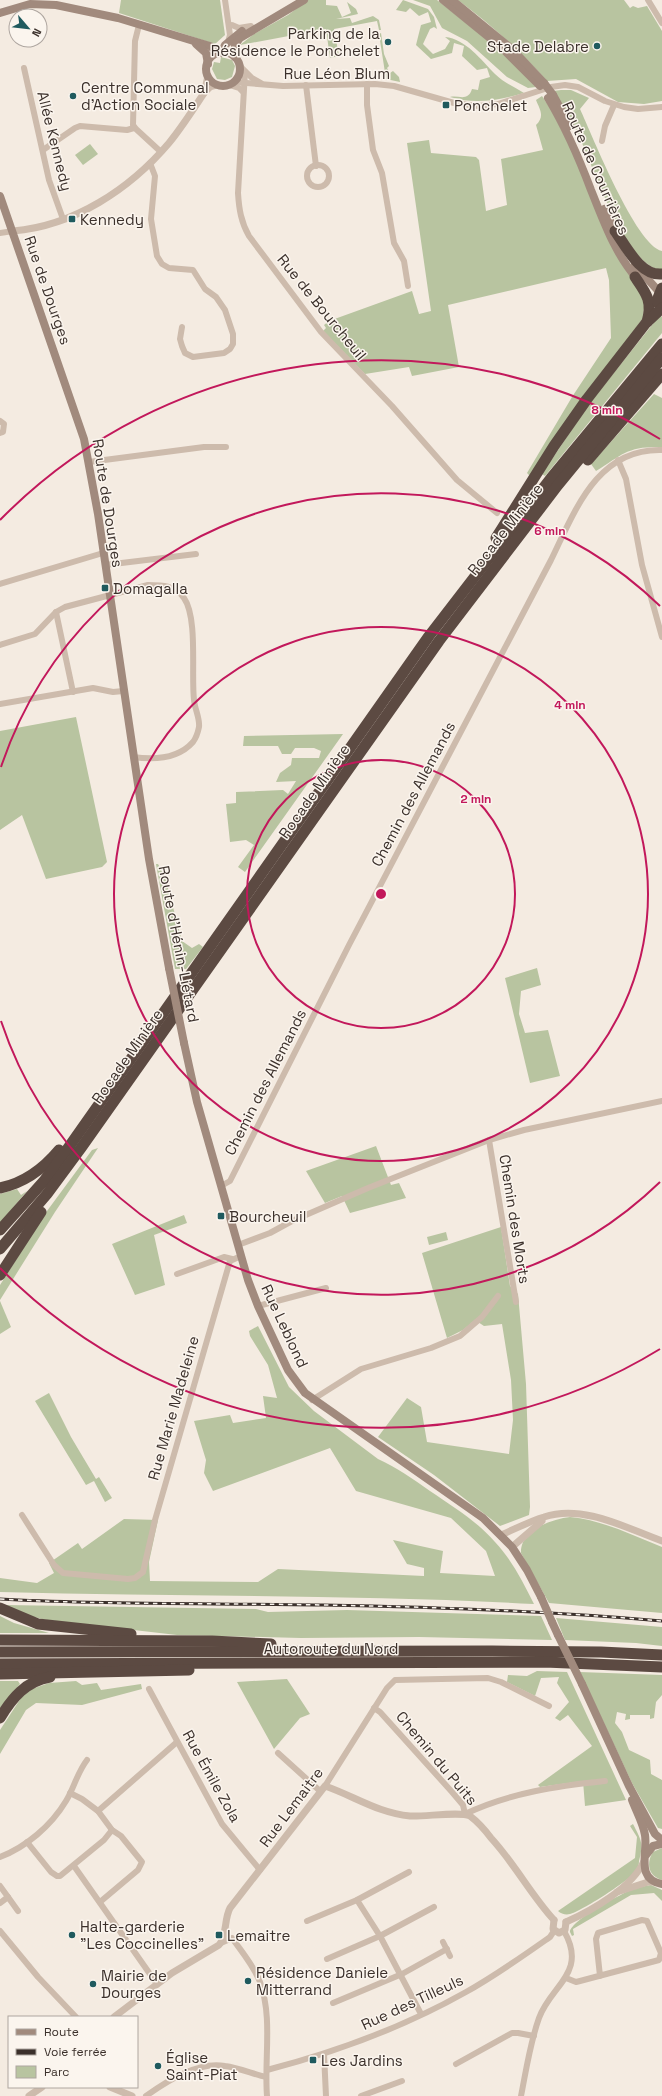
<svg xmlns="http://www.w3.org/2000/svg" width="662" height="2096" viewBox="0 0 662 2096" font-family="'Space Grotesk',sans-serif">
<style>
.green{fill:#b8c4a0}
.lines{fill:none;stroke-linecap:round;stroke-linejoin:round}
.minor{stroke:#cdbbac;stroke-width:6}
.tertiary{stroke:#cdbbac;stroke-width:7}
.secondary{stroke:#a18a7d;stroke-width:8}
.motorway{stroke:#5c4a42;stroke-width:11}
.rail-casing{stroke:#3b302b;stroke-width:3}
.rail{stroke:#fbf5ee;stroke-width:1.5;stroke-dasharray:4.5;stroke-linecap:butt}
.secondary-bridge{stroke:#a18a7d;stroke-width:8}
.ring{fill:none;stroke:#c2185b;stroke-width:2}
.poi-dot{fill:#1f5a5e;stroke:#fbf5ee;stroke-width:1.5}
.labels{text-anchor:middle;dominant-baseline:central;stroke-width:3;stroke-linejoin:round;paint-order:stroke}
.poi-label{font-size:15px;fill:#3b302b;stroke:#fbf5ee;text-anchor:start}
.street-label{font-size:15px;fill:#3b302b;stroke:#fbf5ee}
.centre{fill:#c2185b;stroke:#fbf5ee;stroke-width:2}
.ring-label{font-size:12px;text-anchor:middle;font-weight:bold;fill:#c2185b;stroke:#fbf5ee;stroke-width:3;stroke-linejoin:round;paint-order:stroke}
</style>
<rect width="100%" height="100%" fill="#f4ebe1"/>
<!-- green -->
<g class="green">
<path d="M121 0H220L225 35 215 44 119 13Z"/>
<path d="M308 0H326V5L337 6 342 17 351 13 347 2 356 9 358 14 336 19 350 18 352 23 373 16 379 20 381 30H379L377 21 334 29 339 56 330 58 326 29 240 45 254 34 288 15Z"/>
<path d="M403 0 428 9 434 17 437 29 434 27 430 29 423 44 433 54 445 49 450 41 445 37C466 39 481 60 495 74 503 82 514 87 524 93 499 100 476 105 450 97 459 95 468 102 472 89L478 90 480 80 490 77 487 68 477 70 462 56 464 46 454 43 452 53 431 59 416 45 421 25 431 22 428 12 419 16 410 8 406 12 396 10Z"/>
<path d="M413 0H437L508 56 536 87 528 88 507 77 467 41 442 28 430 6Z"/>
<path d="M458 0H624L630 8 633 6 638 8 647 6 662 31V101L644 104 618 102 576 79 547 81C520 50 491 25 458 0Z"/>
<path d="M381 33 384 54 389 66 387 68 390 73 393 71 399 77 400 82 386 79 379 34Z"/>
<path d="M221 57 232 60 235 66 232 77 225 80 217 79 212 69 214 62 220 63Z"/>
<path d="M561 90H571L589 98 580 109C592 135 636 246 662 251V270C626 268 593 166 579 136 572 121 562 106 553 91Z"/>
<path d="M542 96 552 111 645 298 643 318 530 476 527 473 572 397 611 338 609 280 606 268 448 305 459 367 412 376 409 367 365 374 323 331 326 328 324 325 329 321 412 291 419 314 431 311 407 143 429 140 431 153 476 157 479 160 486 211 507 205 501 159 543 150 536 125C545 116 540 110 536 100Z"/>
<path d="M90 144 98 154 83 165 75 155Z"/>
<path d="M660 315 662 317V333L545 476 542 474 589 404Z"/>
<path d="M654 394 662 398V447C628 446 623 454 596 471L591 464Z"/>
<path d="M76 717 107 862 102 867 46 879 22 815 0 830V731Z"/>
<path d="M343 734 245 872 238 867 254 845 246 840 230 842 226 804 236 803V792L283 790 288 794 296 781 276 782 280 773 291 765 292 758H319L321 751 314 748H295L291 754H282L278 746H243L244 736Z"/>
<path d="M156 864H158L165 877 182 941 192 948 199 944 203 947 186 969H175Z"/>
<path d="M537 968 541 985 521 991 519 1014 525 1033 548 1030 560 1076 530 1083 505 978Z"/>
<path d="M376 1146 391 1185 399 1183 406 1198 350 1213 342 1196 325 1203 306 1171Z"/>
<path d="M98 1148 55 1212 0 1300V1285L47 1211 92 1150Z"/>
<path d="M17 1189 21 1195 27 1191 0 1223V1194Z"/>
<path d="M184 1215 187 1223 154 1235 165 1285 135 1295 112 1244Z"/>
<path d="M501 1227 510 1286 518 1294 526 1384 530 1507 529 1515 500 1526 434 1475 378 1437 407 1398 421 1407 427 1442 509 1454 513 1420 511 1380 502 1324 484 1326 475 1320 463 1330 447 1338 422 1253Z"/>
<path d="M446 1232 448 1240 429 1245 427 1237Z"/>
<path d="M0 1301 11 1327 0 1334Z"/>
<path d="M258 1326 289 1387 314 1411 378 1459C396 1467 413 1479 430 1491 452 1506 477 1521 495 1542 512 1560 523 1582 534 1604 356 1594 178 1597 0 1592V1578L37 1583 54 1573 49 1563 78 1543 82 1549 124 1519 158 1520 149 1562 150 1581 258 1582 278 1569 424 1576V1568L407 1564 393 1540 443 1551 440 1573 495 1576 486 1551 451 1518 356 1491 330 1448 213 1491 204 1473 206 1460 194 1421 230 1415 233 1423 266 1418 263 1396 277 1398 268 1365 250 1336 249 1331Z"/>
<path d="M49 1393 71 1437 96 1479 99 1477 112 1498 105 1502 94 1481 86 1485 35 1401Z"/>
<path d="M570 1517C602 1520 632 1535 662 1547V1613L549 1603 521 1553C520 1530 552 1519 570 1517Z"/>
<path d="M6 1605 256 1609 268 1612 347 1610 541 1616 552 1640 419 1637 301 1638 177 1635 47 1620 25 1615Z"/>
<path d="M0 1616 14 1623 49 1633H0Z"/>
<path d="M556 1618 662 1627V1646L636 1643 565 1640Z"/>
<path d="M537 1671 567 1672 626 1800 585 1806 583 1781 540 1787 538 1785 592 1746 568 1715 560 1721 555 1718 569 1702 557 1683 559 1677 541 1678 535 1696 507 1682 508 1675 527 1676Z"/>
<path d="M580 1672 662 1675V1695L656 1702 654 1718 650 1719V1715H630V1719L625 1720 626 1714 617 1712 615 1723 622 1732 629 1750 650 1760 651 1774 662 1780V1829L658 1828 632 1783Z"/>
<path d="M287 1679 310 1714 300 1718 274 1749 237 1682Z"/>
<path d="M0 1681H18L20 1684 0 1708Z"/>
<path d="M76 1681 82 1685 97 1683 101 1690 141 1684 142 1689 82 1705 36 1703 26 1710 0 1754V1730L21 1698 32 1689 49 1683Z"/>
<path d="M633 1824C641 1840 644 1843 639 1861 639 1864 638 1868 637 1870 632 1879 580 1912 570 1914 566 1915 561 1914 558 1911L635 1858 637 1837 630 1826Z"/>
<path d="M662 1848V1880C648 1876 646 1863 653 1852Z"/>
<path d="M651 1885 662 1890V1901L654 1893 631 1895 573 1929 574 1935 572 1936 570 1932C571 1920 621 1894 633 1889 639 1887 645 1886 651 1885Z"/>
</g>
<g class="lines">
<!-- minor -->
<g class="minor">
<path d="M225 0 230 35 228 42"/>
<path d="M648 0 662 23"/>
<path d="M139 25 135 41 133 125 136 129 161 152"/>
<path d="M232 25 239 28 251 26"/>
<path d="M240 66 252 78 261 83"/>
<path d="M24 68 49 180 63 219"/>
<path d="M245 72 238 193C239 209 241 222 249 236L321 332 392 406 457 480 497 513"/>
<path d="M234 82 283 86 375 84 394 86 454 103 478 106 498 104 551 87 565 85 578 87 605 101 624 107 638 109 662 107"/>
<path d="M367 84V105L373 150 382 173 394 243 404 261 408 286"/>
<path d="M229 85 239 88 243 92"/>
<path d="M306 85 316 166"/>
<path d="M602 141 605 126 614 105"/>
<path d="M43 150 75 128 80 126 127 130 134 128"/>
<path d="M150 163 155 176 151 219 157 256 162 264 169 268 193 270 205 289 216 297 225 310 233 334V344L230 349 224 353 193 357 185 353 182 346 180 339 182 327"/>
<circle cx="318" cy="176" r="11"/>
<path d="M0 233 13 231"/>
<path d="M0 421 4 424 3 432 0 433"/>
<path d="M618 460 626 479 642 565 662 637"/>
<path d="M89 462 204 447H226"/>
<path d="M105 565 196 554"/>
<path d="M0 584 103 553"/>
<path d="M56 612 73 692"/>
<path d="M0 645 35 634 56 612 65 607 148 585C162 585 175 585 184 598 198 618 191 674 194 700 195 710 200 718 199 727 198 732 196 738 193 742 178 759 154 760 133 757"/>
<path d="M0 704 93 688 113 692 123 691"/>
<path d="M489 1140 516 1302"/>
<path d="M221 1186 230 1181 349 945 551 560C575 511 597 448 662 450"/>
<path d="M238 1245 270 1233 292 1221 368 1188 489 1140 524 1130 662 1101"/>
<path d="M177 1274 224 1257 232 1259"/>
<path d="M258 1306 326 1288"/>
<path d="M312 1400 361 1369 431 1348 460 1336 482 1317 498 1296"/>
<path d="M22 1515 54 1565 63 1573 128 1579 135 1578 143 1572 155 1520 230 1261 241 1256"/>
<path d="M149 1689 222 1824 260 1870"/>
<path d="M374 1708 380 1712 452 1792 463 1805 465 1814C509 1793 557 1786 605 1781"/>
<path d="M278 1753 320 1791"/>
<path d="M325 1786 387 1688 395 1680 488 1678 501 1682 549 1706"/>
<path d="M70 1793 82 1799 98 1811 112 1830 121 1836 142 1862 138 1870 100 1902"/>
<path d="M98 1811 177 1742"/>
<path d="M27 1842 51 1872 57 1876H60L104 1840 112 1830"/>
<path d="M0 1857C26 1847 51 1826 66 1801 74 1788 77 1773 87 1760"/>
<path d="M74 1866 157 1984"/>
<path d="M0 1886 8 1897"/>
<path d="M357 1900 380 1936 421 2014"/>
<path d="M0 1903 8 1897 18 1911"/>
<path d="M307 1921 357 1900 409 1872"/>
<path d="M0 1931 38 1977 76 2017"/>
<path d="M443 1942 450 1956"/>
<path d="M221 1943 232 1938C242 1952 254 1966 260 1982 273 2018 264 2059 267 2096"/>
<path d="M327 1959 380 1936 434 1907"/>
<path d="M566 1978 576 1982 580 1981 659 1960 661 1953 647 1921 642 1920 598 1933 596 1939 600 1976"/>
<path d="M333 2003 402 1974 447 1949"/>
<path d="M324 2054 326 2096"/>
<path d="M456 2064 512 2033H518L534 2036"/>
<path d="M267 2070C336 2052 404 2027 466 1992 495 1976 523 1956 550 1937L554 1931"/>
<path d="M146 2096C167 2081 198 2061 225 2066 239 2068 253 2074 266 2077"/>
<path d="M361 2096 402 2081"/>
<path d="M521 2096C526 2071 530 2043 539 2018 551 1985 588 1973 564 1931"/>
</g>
<!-- tertiary -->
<g class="tertiary">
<path d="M204 93 208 76"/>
<path d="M13 231C74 226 130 189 169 143 182 127 193 110 204 93L210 87 217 85"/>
<path d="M501 1535C515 1529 530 1521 544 1517 583 1504 626 1528 662 1541"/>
<path d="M512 1547 542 1521"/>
<path d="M617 1892 648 1882H656"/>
<path d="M554 1920 553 1929 559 1933 565 1930 566 1922"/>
<path d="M566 1922C591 1911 633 1887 644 1861"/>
<path d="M114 2017 172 1973 219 1945C227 1936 224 1919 230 1908L325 1786C354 1796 378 1813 410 1816 424 1817 461 1811 470 1816 478 1822 485 1830 491 1838 515 1864 531 1895 554 1920"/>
<path d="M110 2087 132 2096"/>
<path d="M29 2096 42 2087"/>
</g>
<!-- secondary -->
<g class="secondary">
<path d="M443 0 502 48 540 86"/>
<path d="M452 0 512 49 544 83"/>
<path d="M0 13 30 4 56 5 118 18 210 46 219 53"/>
<path d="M196 44 206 53 208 64"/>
<circle cx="223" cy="69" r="17"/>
<path d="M221 53 225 45 242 31"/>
<path d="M235 57V45L240 38 304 0"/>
<path d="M553 95 570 126"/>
<path d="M548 98C566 128 579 158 591 190 604 222 615 254 638 280"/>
<path d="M0 196 84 439 98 514 149 859 169 968"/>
<path d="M604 209 617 234"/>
<path d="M635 265 662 295"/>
<path d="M184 1043 197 1102 248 1280 258 1306 288 1370 305 1393 483 1518 512 1547 527 1570 541 1597"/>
<path d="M552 1622 558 1635"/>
<path d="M582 1684 629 1786 655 1834 662 1840"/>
<path d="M632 1800C636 1811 643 1823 645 1835 648 1853 635 1879 662 1884"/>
<path d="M646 1855 653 1846 662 1844"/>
</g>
<!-- motorway -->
<g class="motorway">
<path d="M615 231C626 246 640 276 662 274"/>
<path d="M635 277C646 293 653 301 647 322"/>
<path d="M658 303V298L662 288"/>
<path d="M588 460 662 374"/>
<path d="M496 538 554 446 587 399 646 323 662 308"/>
<path d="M0 1188C24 1183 44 1168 59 1150"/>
<path d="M0 1230 44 1181 66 1151 429 636 551 478 662 344"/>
<path d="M0 1249 47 1194 81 1148 439 641 558 485 662 358"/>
<path d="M0 1275 41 1212"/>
<path d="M0 1608 38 1624 131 1634"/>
<path d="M0 1640 212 1641 271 1644"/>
<path d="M0 1652 492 1651 601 1652 662 1655"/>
<path d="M0 1664 545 1662 662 1667"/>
<path d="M0 1674 189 1670"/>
<path d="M0 1718C12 1698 26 1681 50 1677"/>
</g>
<defs>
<path id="rail" d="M0 1599C108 1605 215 1603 323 1605 436 1607 549 1611 662 1621"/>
</defs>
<!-- rail casing -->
<use href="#rail" class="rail-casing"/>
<!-- rail -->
<use href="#rail" class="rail"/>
<!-- secondary-bridge -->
<g class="secondary-bridge">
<path d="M544 83 553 95"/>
<path d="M169 968 184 1043"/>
<path d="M541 1597 552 1622"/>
<path d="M558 1635 582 1684"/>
</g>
</g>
<!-- distance rings -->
<g class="ring">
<circle cx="381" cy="894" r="134"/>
<circle cx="381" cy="894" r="267"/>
<path d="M660 1182A401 401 0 0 1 1 1021M1 767A401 401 0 0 1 660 606"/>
<path d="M660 1349A534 534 0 0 1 0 1268M0 520A534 534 0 0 1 660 439"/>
</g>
<!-- markers -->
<g class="poi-dot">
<circle cx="388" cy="42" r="4"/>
<circle cx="597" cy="46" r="4"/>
<circle cx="73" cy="96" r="4"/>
<rect x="442" y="101" width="8" height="8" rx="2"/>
<rect x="68" y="215" width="8" height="8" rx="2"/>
<rect x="101" y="584" width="8" height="8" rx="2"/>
<rect x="217" y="1212" width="8" height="8" rx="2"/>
<circle cx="72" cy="1935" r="4"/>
<rect x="215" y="1931" width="8" height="8" rx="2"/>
<circle cx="248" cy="1981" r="4"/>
<circle cx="93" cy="1984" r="4"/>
<rect x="309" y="2056" width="8" height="8" rx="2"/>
<circle cx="158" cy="2066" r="4"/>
</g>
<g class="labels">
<!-- poi labels -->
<g class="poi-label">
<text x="380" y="33" text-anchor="end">Parking de la<tspan x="380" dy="17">Résidence le Ponchelet</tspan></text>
<text x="589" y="46" text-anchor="end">Stade Delabre</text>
<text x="81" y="87">Centre Communal<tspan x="81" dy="17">d'Action Sociale</tspan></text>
<text x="454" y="105">Ponchelet</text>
<text x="80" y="219">Kennedy</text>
<text x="113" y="588">Domagalla</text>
<text x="229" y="1216">Bourcheuil</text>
<text x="80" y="1926">Halte-garderie<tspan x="80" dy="17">"Les Coccinelles"</tspan></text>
<text x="227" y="1935">Lemaitre</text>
<text x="256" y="1972">Résidence Daniele<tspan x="256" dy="17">Mitterrand</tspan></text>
<text x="101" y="1975">Mairie de<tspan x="101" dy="17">Dourges</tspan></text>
<text x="166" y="2057">Église<tspan x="166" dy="17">Saint-Piat</tspan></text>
<text x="321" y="2060">Les Jardins</text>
</g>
<!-- street labels -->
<g class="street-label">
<text x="337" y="73">Rue Léon Blum</text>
<text transform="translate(55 141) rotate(76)">Allée Kennedy</text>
<text transform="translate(596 168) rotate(66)">Route de Courrières</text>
<text transform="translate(48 290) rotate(71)">Rue de Dourges</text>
<text transform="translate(322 307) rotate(51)">Rue de Bourcheuil</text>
<text transform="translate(108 503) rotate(81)">Route de Dourges</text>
<text transform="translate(505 529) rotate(-52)">Rocade Minière</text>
<text transform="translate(314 791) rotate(-55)">Rocade Minière</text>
<text transform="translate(413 794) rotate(-62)">Chemin des Allemands</text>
<text transform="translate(179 944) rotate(79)">Route d'Hénin-Liétard</text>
<text transform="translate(127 1056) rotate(-55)">Rocade Minière</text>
<text transform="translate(265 1082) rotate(-63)">Chemin des Allemands</text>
<text transform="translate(515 1219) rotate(81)">Chemin des Morts</text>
<text transform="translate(285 1326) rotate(65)">Rue Leblond</text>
<text transform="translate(173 1408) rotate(-74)">Rue Marie Madeleine</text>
<text x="331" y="1648">Autoroute du Nord</text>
<text transform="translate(437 1758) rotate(50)">Chemin du Puits</text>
<text transform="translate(212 1776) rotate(61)">Rue Émile Zola</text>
<text transform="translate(291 1807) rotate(-53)">Rue Lemaitre</text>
<text transform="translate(412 2002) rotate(-25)">Rue des Tilleuls</text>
</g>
</g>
<circle cx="381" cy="894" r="6" class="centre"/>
<g class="ring-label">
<text x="607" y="414">8 min</text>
<text x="550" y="535">6 min</text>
<text x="570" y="709">4 min</text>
<text x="476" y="803">2 min</text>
</g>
<!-- legend -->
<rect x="8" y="2016" width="130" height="72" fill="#fbf5ee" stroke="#aea6a0"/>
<rect x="16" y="2029" width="20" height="6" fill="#a18a7d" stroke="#aea6a0"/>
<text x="44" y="2036" font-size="12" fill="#3b302b">Route</text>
<rect x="16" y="2049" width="20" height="6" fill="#3b302b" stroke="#aea6a0"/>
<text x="44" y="2056" font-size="12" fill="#3b302b">Voie ferrée</text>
<rect x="16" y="2066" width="20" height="12" fill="#b8c4a0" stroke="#aea6a0"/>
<text x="44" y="2076" font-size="12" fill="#3b302b">Parc</text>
<!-- north arrow -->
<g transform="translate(28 28) rotate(118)"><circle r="19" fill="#fbf5ee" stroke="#aea6a0"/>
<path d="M0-3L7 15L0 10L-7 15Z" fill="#1f5a5e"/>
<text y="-6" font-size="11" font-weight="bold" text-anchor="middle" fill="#3b302b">N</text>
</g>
</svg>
